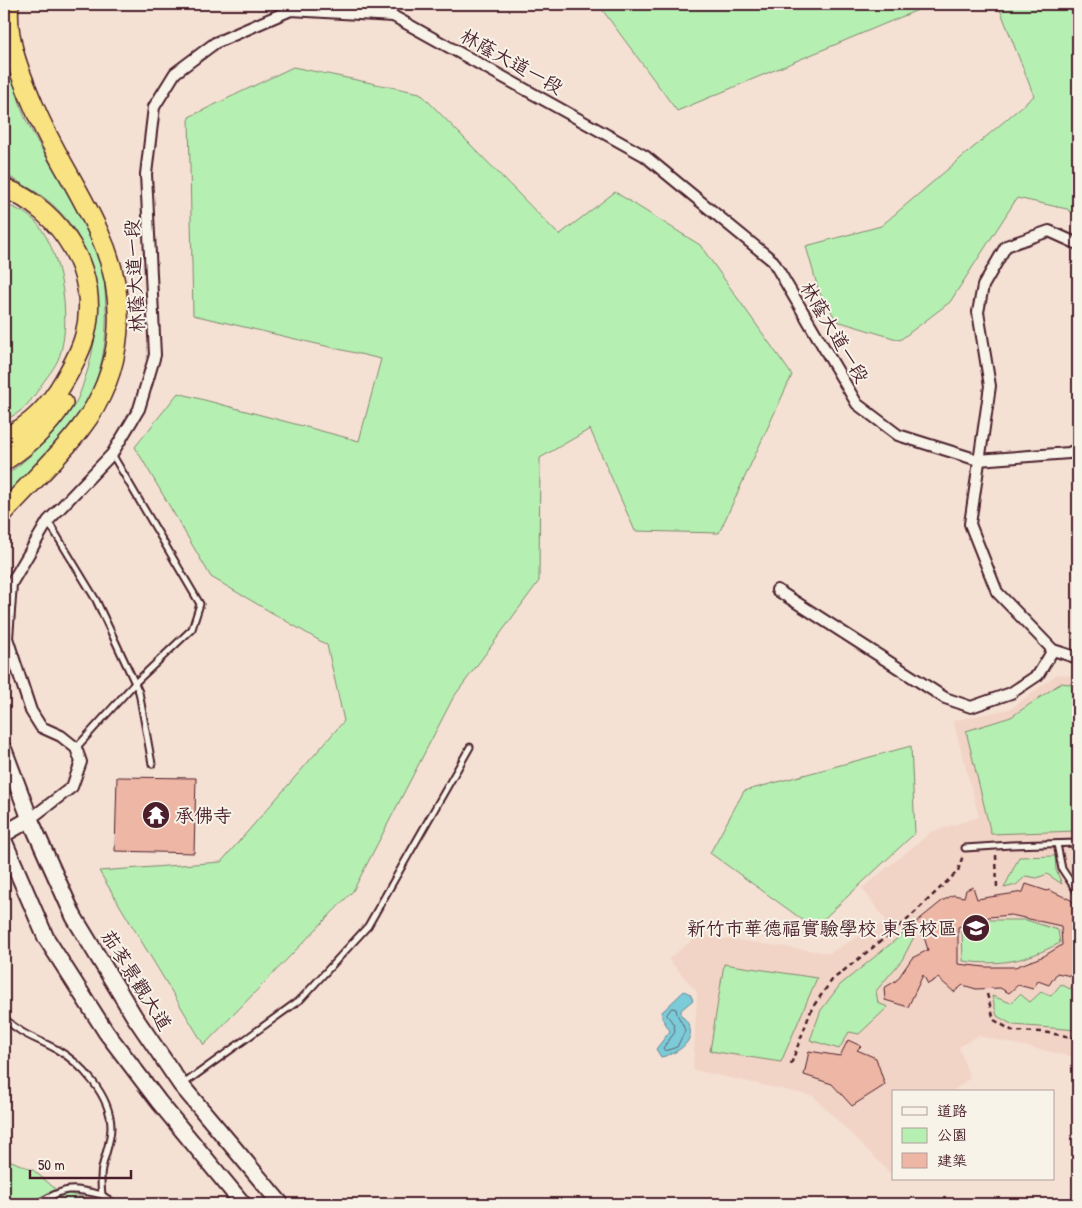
<svg xmlns="http://www.w3.org/2000/svg" width="1082" height="1208" viewBox="0 0 1082 1208" font-family="'Patrick Hand','LXGW WenKai TC',sans-serif">
<style>
.built{fill:#f2d4c6}
.green{fill:#b6efb2;stroke:#80876e}
.water{fill:#7ccbd8;stroke:#688693}
.lines{fill:none;stroke-linecap:round;stroke-linejoin:round}
.shore{stroke:#5e6470;stroke-width:1}
.building{fill:#eeb6a5;stroke:#4a1f2b;fill-rule:evenodd}
.lane-casing{stroke:#4a1f2b;stroke-width:9}
.street-casing{stroke:#4a1f2b;stroke-width:14}
.secondary-casing{stroke:#4a1f2b;stroke-width:19}
.highway-casing{stroke:#4a1f2b;stroke-width:22}
.path{stroke:#4a1f2b;stroke-width:2.5;stroke-dasharray:5 4;stroke-linecap:butt}
.lane{stroke:#f7f3e8;stroke-width:5}
.street{stroke:#f7f3e8;stroke-width:10}
.secondary{stroke:#f7f3e8;stroke-width:15}
.highway{stroke:#f8e281;stroke-width:19}
.labels{text-anchor:middle;dominant-baseline:central;stroke-width:4;stroke-linejoin:round;paint-order:stroke}
.street-label{font-size:19px;fill:#4a1f2b;stroke:#f7f3e8}
.poi-label{font-size:19px;fill:#4a1f2b;stroke:#f7f3e8;text-anchor:start}
</style>
<rect width="100%" height="100%" fill="#f4e1d4"/>
<filter id="ink" filterUnits="userSpaceOnUse"><feTurbulence type="fractalNoise" baseFrequency=".02" numOctaves="2"/><feDisplacementMap in="SourceGraphic" scale="10" xChannelSelector="R" yChannelSelector="G"/><feConvolveMatrix kernelMatrix="1 2 1 2 8 2 1 2 1" color-interpolation-filters="sRGB"/></filter>
<g filter="url(#ink)">
<!-- built -->
<path class="built" d="M1057 674 1078 676V1058L978 1036 959 1047 970 1078 952 1092H893V1176L813 1096 693 1070 697 992 668 959 699 935 829 953 886 921 862 888 931 832 979 817 953 721 1012 708Z"/>
<!-- green -->
<g class="green">
<path d="M598 4H932L677 111Z"/>
<path d="M982 4H1078V217L1067 209 1017 198 950 302 900 340 837 321 819 292 806 246 881 226 1034 96 999 7Z"/>
<path d="M4 36C7 56 18 102 26 120 47 163 77 202 96 246 104 265 105 288 106 309 109 399 65 439 4 496V477C31 456 57 434 75 404 81 394 84 380 88 369 107 302 95 226 31 189 22 184 14 178 4 175Z"/>
<path d="M293 67 420 93 559 235 615 192 700 245 792 375 719 533 635 531 590 429 540 458 539 581 453 698 353 891 204 1045 99 871 221 862 344 721 327 645 211 577 135 447 178 393 359 441 381 359 193 315 189 117Z"/>
<path d="M4 204C15 208 25 212 34 220 61 247 71 315 61 351 58 364 49 374 42 384 31 401 23 413 4 420Z"/>
<path d="M1061 683 1078 685V831L991 834 966 731 1011 717Z"/>
<path d="M911 746 915 833 814 928 710 853 744 791Z"/>
<path d="M1055 856 1056 870 1062 884 1047 874 1037 878 1026 876 1016 885 1004 888 1019 857Z"/>
<path d="M988 920H1026L1058 930 1060 943C1024 961 1003 966 963 961L962 929Z"/>
<path d="M909 929 915 935 902 960 876 991 878 1003 888 1007 859 1034 849 1032 839 1049 810 1040 821 1010 840 985Z"/>
<path d="M724 964 817 978 781 1062 710 1051Z"/>
<path d="M1077 979 1078 1030 1013 1025 997 1016 992 996 1011 1003 1020 994 1030 1002 1041 992 1051 996 1061 984 1070 989Z"/>
<path d="M4 1158 33 1170 58 1191 90 1199 101 1204H4Z"/>
</g>
<!-- water -->
<path class="water" d="M684 991 690 994 693 1000 681 1010V1015C703 1035 682 1053 661 1057L656 1049 670 1031 662 1018V1012Z"/>
<g class="lines">
<!-- shore -->
<path class="shore" d="M672 1008 676 1009C677 1018 683 1022 685 1031L677 1047 665 1051 663 1048 675 1032 674 1025 667 1015Z"/>
</g>
<!-- building -->
<g class="building">
<path d="M117 777 196 778 194 853 115 851Z"/>
<path d="M1026 884 1047 891 1049 890 1071 900 1078 910V966L1071 976 1057 973 1049 985 1038 981 1033 989 1018 985 1009 993 1000 988 976 989 963 985 954 992 938 978 928 984 923 975 908 1007 885 1000 884 988 897 980 912 958 928 950 925 940 915 923 942 901 953 895 964 897 966 890 973 887 977 899 1023 892ZM1011 915 1061 926 1062 945 1044 956 1015 967H985L958 964V927L989 917Z"/>
<path d="M848 1040 861 1046 857 1050 876 1058 885 1085 852 1106 832 1084 804 1075 809 1051 840 1056Z"/>
</g>
<g class="lines">
<defs>
<g id="lane">
<path d="M48 521 96 600 139 692 152 764"/>
<path d="M76 748 135 683 192 629 200 604 112 454"/>
<path d="M1057 844 1062 869 1078 893"/>
<path d="M965 848 1011 845 1078 843"/>
<path d="M4 1018C23 1036 34 1037 56 1049 81 1063 111 1096 111 1127 111 1141 105 1155 102 1168 100 1177 101 1186 102 1195 70 1187 65 1187 37 1204"/>
<path d="M182 1085 301 999 368 926 470 747"/>
<path d="M102 1195 115 1204"/>
</g>
<g id="street">
<path d="M1078 244 1049 231 1006 246 983 286 978 312 990 386 970 524 997 592 1053 650 1078 658"/>
<path d="M777 590 945 698 971 707 1011 693 1038 675 1053 650"/>
<path d="M30 819 72 787 81 762 76 748 61 736 41 727 31 711 7 638 11 584 48 521 112 454 139 409 155 355 146 174 154 107 175 73 215 43 291 10 393 16 645 156 773 261 857 404 898 435 978 460 1069 453 1078 449"/>
</g>
<g id="secondary">
<path d="M4 750 30 819 74 917 134 1016 181 1085 281 1204"/>
<path d="M4 834 30 819"/>
<path d="M4 841 46 938 106 1032 159 1102 243 1204"/>
</g>
<g id="highway">
<path d="M4 188C61 210 101 273 85 335 81 351 72 367 64 381 51 404 30 428 4 437"/>
<path d="M4 461C27 446 48 427 63 403"/>
<path d="M4 512C29 484 57 459 80 429 125 371 129 298 99 233 80 190 53 152 35 109 21 76 5 40 9 4"/>
</g>
</defs>
<!-- lane casing -->
<use href="#lane" class="lane-casing"/>
<!-- street casing -->
<use href="#street" class="street-casing"/>
<!-- secondary casing -->
<use href="#secondary" class="secondary-casing"/>
<!-- highway casing -->
<use href="#highway" class="highway-casing"/>
<!-- path -->
<g class="path">
<path d="M996 855 997 888"/>
<path d="M987 994 994 1020 1013 1031 1042 1032 1078 1038"/>
<path d="M791 1064 812 1008 832 980 906 921 958 871 963 855"/>
</g>
<!-- lane -->
<use href="#lane" class="lane"/>
<!-- street -->
<use href="#street" class="street"/>
<!-- secondary -->
<use href="#secondary" class="secondary"/>
<!-- highway -->
<use href="#highway" class="highway"/>
</g>
</g>
<!-- icons -->
<defs>
<symbol id="temple-disc" viewBox="-11 -11 22 22"><circle r="9.5" fill="#4a1f2b" stroke="#f7f3e8"/><path d="M0-6L5-2H3V0L6.5 2.5H4V6H1.5V3h-3V6H-4V2.5H-6.5L-3 0V-2H-5Z" fill="#fff"/></symbol>
<symbol id="school-disc" viewBox="-11 -11 22 22"><circle r="9.5" fill="#4a1f2b" stroke="#f7f3e8"/><path d="M0-5L7-2L0 1L-7-2ZM-4 1L0 2.5L4 1V4Q0 6-4 4Z" fill="#fff"/></symbol>
</defs>
<g fill-rule="evenodd">
<use href="#temple-disc" x="140" y="799" width="32" height="32"/>
<use href="#school-disc" x="960" y="912" width="32" height="32"/>
</g>
<g class="labels">
<!-- street labels -->
<g class="street-label">
<text transform="translate(512 61) rotate(29)">林蔭大道一段</text>
<text transform="translate(134 276) rotate(-93)">林蔭大道一段</text>
<text transform="translate(835 332) rotate(59)">林蔭大道一段</text>
<text transform="translate(137 980) rotate(58)">茄苳景觀大道</text>
</g>
<!-- poi labels -->
<g class="poi-label">
<text x="175" y="815">承佛寺</text>
<text x="957" y="928" text-anchor="end">新竹市華德福實驗學校 東香校區</text>
</g>
</g>
<!-- margin -->
<rect width="1082" height="1208" fill="none" stroke="#f7f3e8" stroke-width="20"/>
<rect x="10" y="10" width="1062" height="1188" fill="none" stroke="#4a1f2b" stroke-width="2" filter="url(#ink)"/>
<!-- legend -->
<rect x="892" y="1090" width="162" height="90" fill="#f7f3e8" stroke="#b29e9c"/>
<rect x="902" y="1107" width="25" height="8" fill="#f7f3e8" stroke="#b29e9c"/>
<text x="937" y="1116" font-size="15" fill="#4a1f2b">道路</text>
<rect x="902" y="1128" width="25" height="15" fill="#b6efb2" stroke="#b29e9c"/>
<text x="937" y="1140" font-size="15" fill="#4a1f2b">公園</text>
<rect x="902" y="1153" width="25" height="15" fill="#eeb6a5" stroke="#b29e9c"/>
<text x="937" y="1166" font-size="15" fill="#4a1f2b">建築</text>
<!-- scale -->
<path d="M30 1170v8h101v-8" fill="none" stroke="#4a1f2b" stroke-width="2.5"/>
<text x="38" y="1170" font-size="15" fill="#4a1f2b" stroke="#f7f3e8" stroke-width="4" paint-order="stroke">50 m</text>
</svg>
